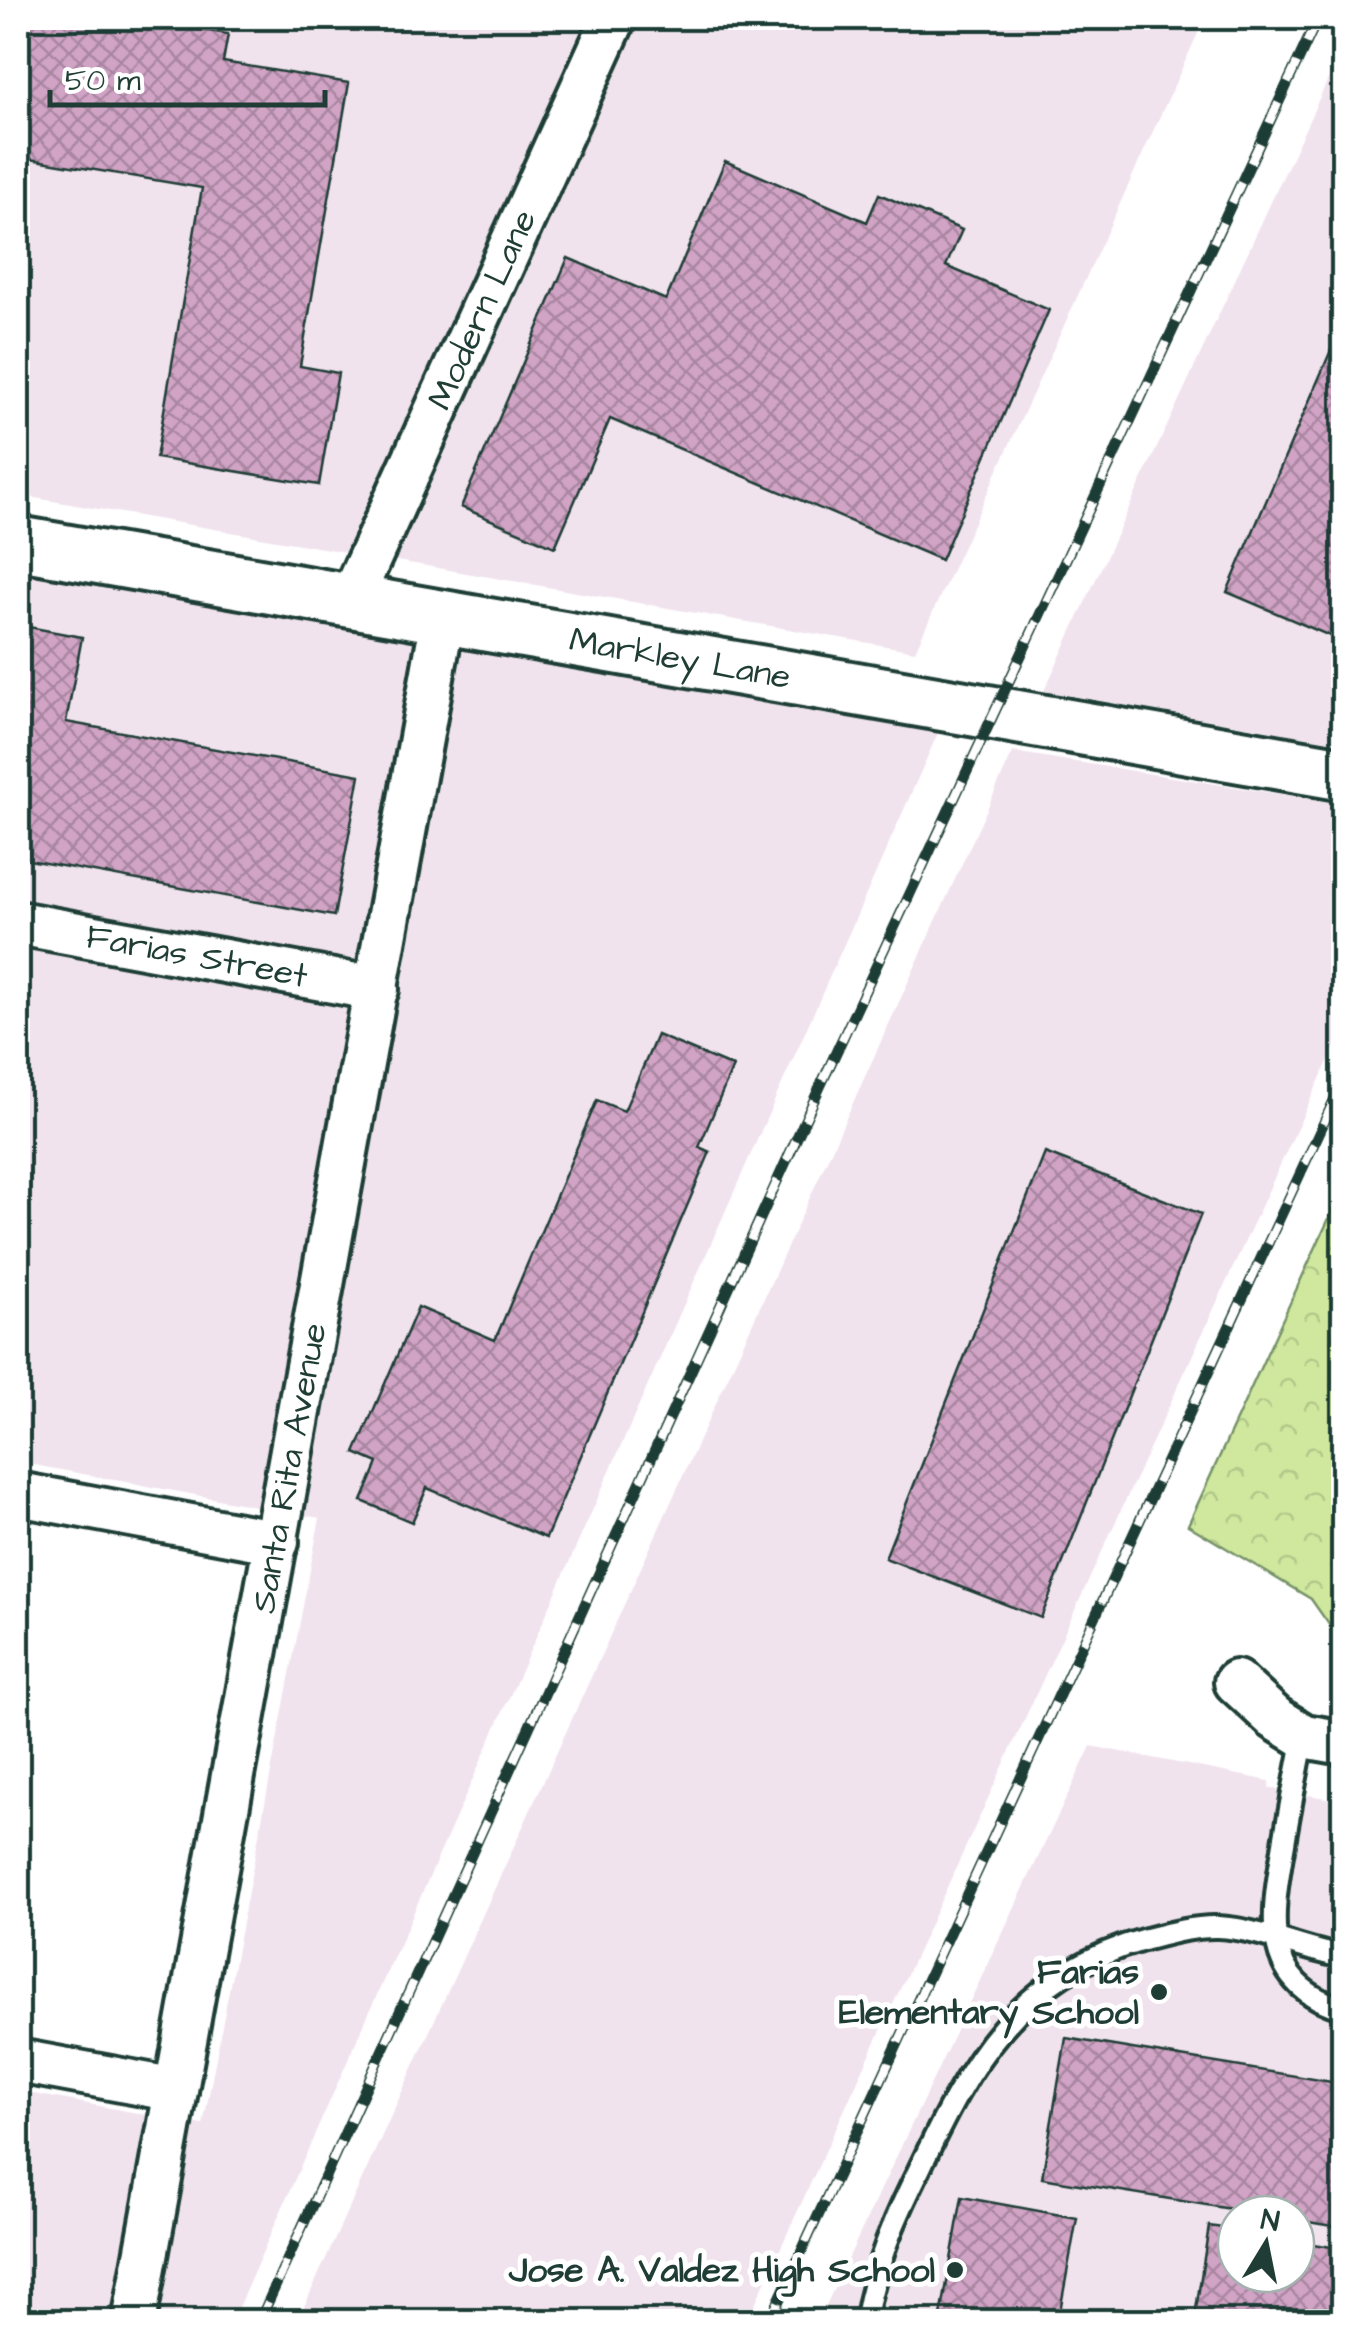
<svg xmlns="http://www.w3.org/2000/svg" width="1361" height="2339" viewBox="0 0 1361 2339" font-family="'Architects Daughter',sans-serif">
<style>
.built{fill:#f1e3ee;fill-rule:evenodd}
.forest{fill:url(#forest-crowns);stroke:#779269;stroke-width:2.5}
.building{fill:url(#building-cross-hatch);stroke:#1f3d34;stroke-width:2.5}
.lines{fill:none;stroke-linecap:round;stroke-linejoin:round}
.service-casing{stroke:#1f3d34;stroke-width:28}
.minor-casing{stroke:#1f3d34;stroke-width:50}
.tertiary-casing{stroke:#1f3d34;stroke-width:60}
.service{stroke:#fff;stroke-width:20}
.minor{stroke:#fff;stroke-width:42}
.tertiary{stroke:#fff;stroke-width:52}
.rail-casing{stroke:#1f3d34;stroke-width:11}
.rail{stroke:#fff;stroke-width:8;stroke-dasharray:22;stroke-linecap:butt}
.poi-dot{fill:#1f3d34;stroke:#fff;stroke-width:4}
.labels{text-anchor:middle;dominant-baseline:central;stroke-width:10;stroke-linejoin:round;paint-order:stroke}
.street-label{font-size:35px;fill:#1f3d34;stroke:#fff}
.poi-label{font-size:35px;font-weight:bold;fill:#1f3d34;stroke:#fff;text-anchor:end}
</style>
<defs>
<pattern id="forest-crowns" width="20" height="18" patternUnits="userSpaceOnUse" patternTransform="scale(2.5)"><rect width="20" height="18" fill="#cfe89e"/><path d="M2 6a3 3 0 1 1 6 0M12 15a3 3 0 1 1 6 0" fill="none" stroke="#b1c889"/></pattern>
<pattern id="building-cross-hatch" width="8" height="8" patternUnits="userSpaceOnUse" patternTransform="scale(2.5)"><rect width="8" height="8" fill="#d1a3c5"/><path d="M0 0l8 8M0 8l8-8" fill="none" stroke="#a986a1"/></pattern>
</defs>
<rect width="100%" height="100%" fill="#fff"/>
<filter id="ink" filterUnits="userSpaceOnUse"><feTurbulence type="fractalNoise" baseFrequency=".01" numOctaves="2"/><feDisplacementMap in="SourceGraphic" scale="20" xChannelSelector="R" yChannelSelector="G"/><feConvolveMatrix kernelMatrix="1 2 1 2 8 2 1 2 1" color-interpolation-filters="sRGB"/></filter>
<g filter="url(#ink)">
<!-- built -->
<g class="built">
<path d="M18 18H1205L915 651 18 495Z"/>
<path d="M1343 47V743L1044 691Z"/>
<path d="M18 571 938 733 232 2321H18V2091L203 2125 320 1518 18 1462Z"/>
<path d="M1013 752 1343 804V1029L747 2321 297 2322Z"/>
<path d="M1091 1746 1270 1781 1269 1788 1343 1801V2321L818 2322ZM1236 2214H1296V2274H1236Z"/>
</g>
<!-- forest -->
<path class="forest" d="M1343 1188 1344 1693H1343L1339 1652 1330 1626 1311 1599 1188 1525Z"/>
<!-- building -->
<g class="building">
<path d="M18 18H129L228 34 223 62 349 83 300 366 338 373 319 485 156 458 202 188 18 157Z"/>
<path d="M725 161 867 222 879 194 962 230 946 266 1049 310 941 560 610 419 555 547 461 507 568 258 666 300Z"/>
<path d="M1344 320V642L1227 592Z"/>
<path d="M18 625 82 637 66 722 360 775 334 916 18 858Z"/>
<path d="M657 1035 733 1067 699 1147 710 1152 546 1538 427 1488 412 1522 362 1501 378 1463 355 1453 418 1307 495 1340 597 1100 624 1111Z"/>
<path d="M1045 1153 1201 1214 1041 1618 885 1558Z"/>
<path d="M1066 2038 1344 2084V2228L1296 2220V2214H1261L1042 2178Z"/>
<path d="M962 2197 1077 2218 1058 2322H940Z"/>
<path d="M1209 2226 1236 2230V2274H1296V2241L1344 2249V2322H1194Z"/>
</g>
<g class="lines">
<defs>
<g id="service">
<path d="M1304 1736C1297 1772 1290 1807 1284 1843 1272 1913 1257 1984 1344 2009"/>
<path d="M865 2322C875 2265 893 2223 918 2172 969 2063 1018 1975 1143 1940 1166 1934 1194 1926 1218 1927 1261 1929 1301 1950 1344 1957"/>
</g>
<g id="minor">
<path id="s1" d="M350 601 614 18"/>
<path id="s2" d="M18 923 377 989"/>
<path d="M18 1494 277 1542"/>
<path d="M1236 1682 1275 1718 1304 1736 1344 1743"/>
<path d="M18 2061 176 2090"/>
<path id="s3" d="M134 2322 443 617"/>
</g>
<g id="tertiary">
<path id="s4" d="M18 543 1344 774"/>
</g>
</defs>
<!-- service casing -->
<use href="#service" class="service-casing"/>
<!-- minor casing -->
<use href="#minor" class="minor-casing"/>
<!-- tertiary casing -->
<use href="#tertiary" class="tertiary-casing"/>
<!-- service -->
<use href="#service" class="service"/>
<!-- minor -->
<use href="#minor" class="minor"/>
<!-- tertiary -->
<use href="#tertiary" class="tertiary"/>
<defs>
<g id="rail">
<path d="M259 2322 819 1089 1318 18"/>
<path d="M769 2322 1344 1079"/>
</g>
</defs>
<!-- rail casing -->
<use href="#rail" class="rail-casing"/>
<!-- rail -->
<use href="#rail" class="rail"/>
</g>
</g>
<!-- markers -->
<g class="poi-dot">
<circle cx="1159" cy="1992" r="10"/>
<circle cx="955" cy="2270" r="10"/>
</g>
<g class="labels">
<!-- street labels -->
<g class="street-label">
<text stroke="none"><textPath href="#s1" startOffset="320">Modern Lane</textPath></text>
<text stroke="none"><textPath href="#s4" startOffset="672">Markley Lane</textPath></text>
<text stroke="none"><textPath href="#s2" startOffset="182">Farias Street</textPath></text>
<text stroke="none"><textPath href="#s3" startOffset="868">Santa Rita Avenue</textPath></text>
</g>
<!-- poi labels -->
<g class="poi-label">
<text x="1139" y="1972">Farias<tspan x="1139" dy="40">Elementary School</tspan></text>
<text x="935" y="2270">Jose A. Valdez High School</text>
</g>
</g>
<!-- margin -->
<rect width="1361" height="2339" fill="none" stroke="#fff" stroke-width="60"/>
<rect x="30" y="30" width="1301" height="2279" fill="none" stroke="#1f3d34" stroke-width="4" filter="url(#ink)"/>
<!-- north arrow -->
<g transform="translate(1266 2244) rotate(10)"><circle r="48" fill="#ffffff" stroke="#a5b1ae" stroke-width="2.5"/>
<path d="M0-8L18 38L0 25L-18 38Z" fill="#1f3d34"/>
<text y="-15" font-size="28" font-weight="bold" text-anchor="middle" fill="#1f3d34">N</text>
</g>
<!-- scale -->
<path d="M50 90v15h275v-15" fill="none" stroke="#1f3d34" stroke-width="5"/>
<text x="65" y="90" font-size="30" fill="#1f3d34" stroke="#ffffff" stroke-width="8" paint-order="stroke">50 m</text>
</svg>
